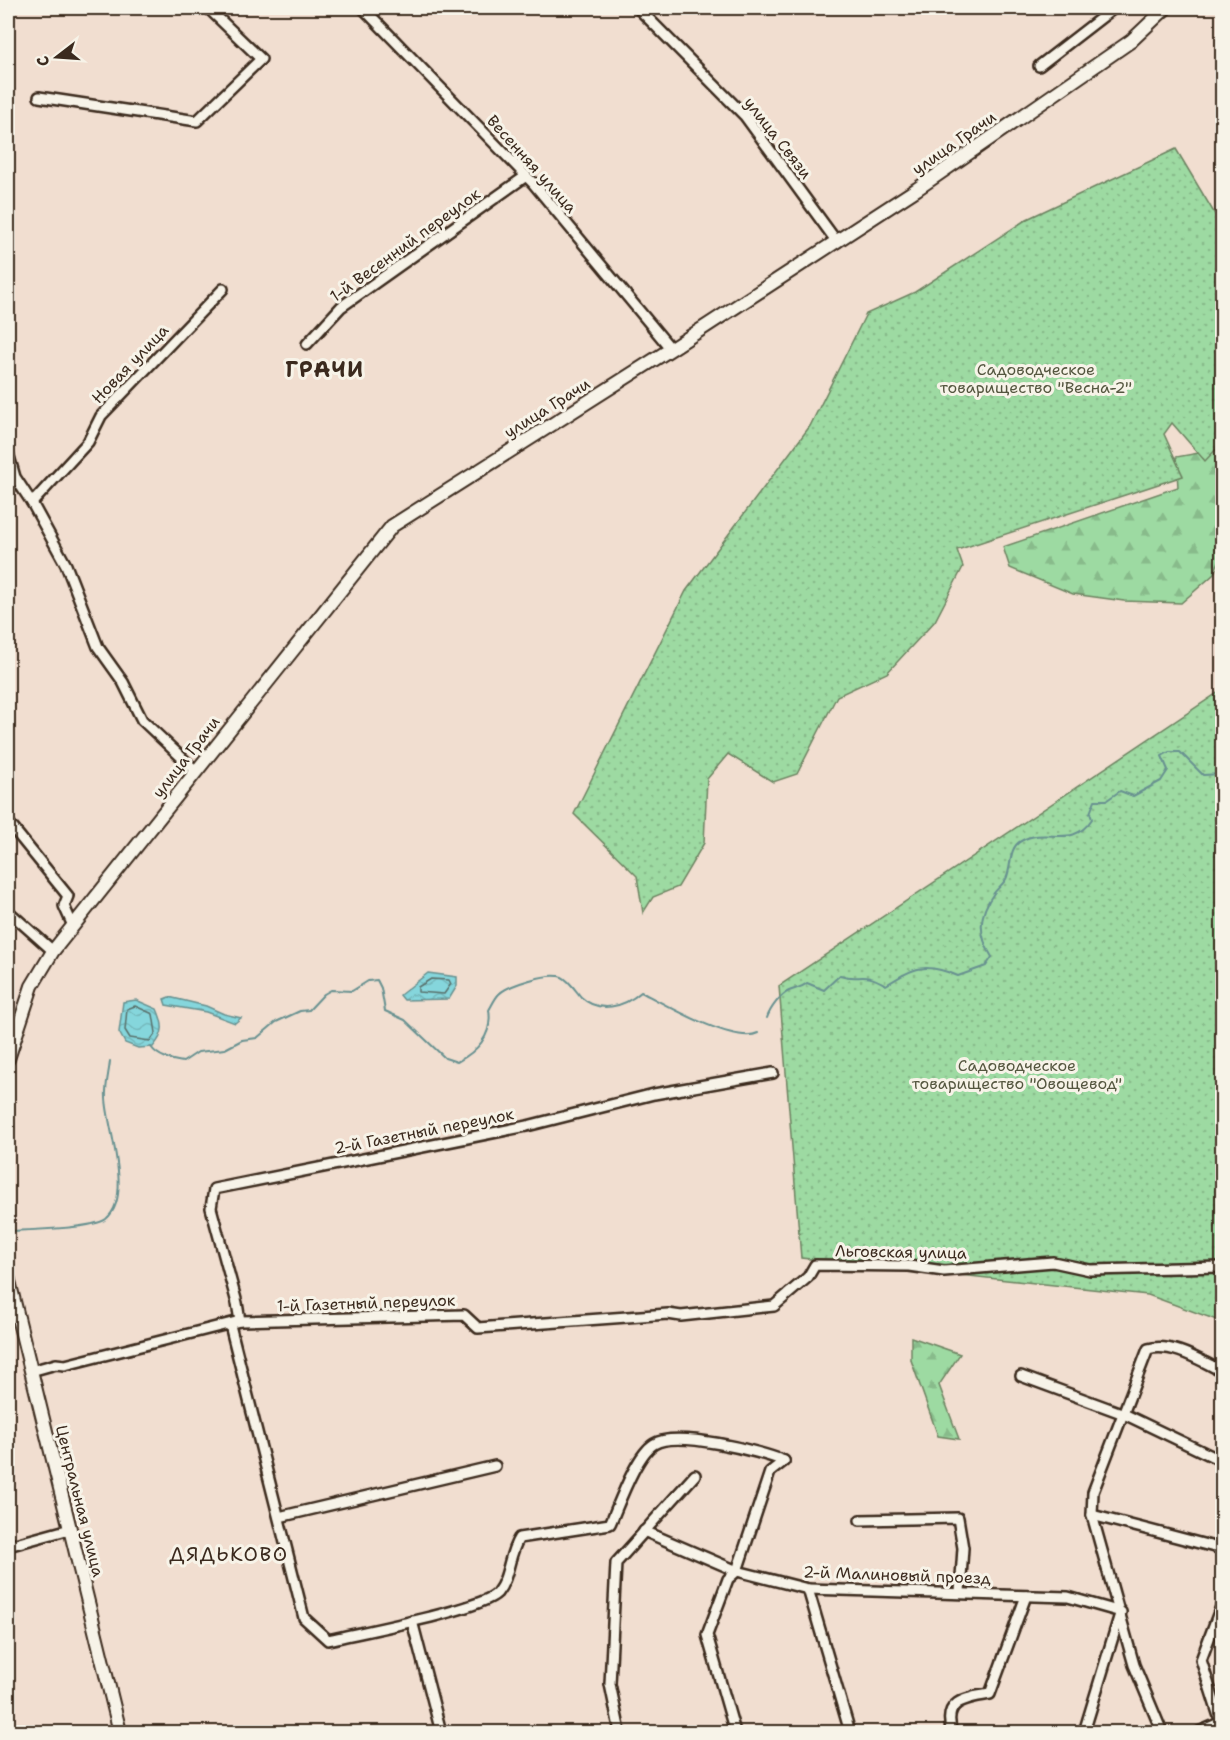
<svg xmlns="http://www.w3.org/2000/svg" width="1230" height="1740" viewBox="0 0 1230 1740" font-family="'Shantell Sans',sans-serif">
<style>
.forest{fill:url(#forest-firs);stroke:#6c8260;stroke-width:1.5}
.garden{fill:url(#garden-dots);stroke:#6c8260;stroke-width:1.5}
.water{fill:url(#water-waves);stroke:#679190;stroke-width:1.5}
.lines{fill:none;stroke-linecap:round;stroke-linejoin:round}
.shore{stroke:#596f6a;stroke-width:1.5}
.stream{stroke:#679190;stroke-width:2}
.minor-casing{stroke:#3b2a1e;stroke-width:14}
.tertiary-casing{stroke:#3b2a1e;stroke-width:16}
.minor{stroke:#f7f3e8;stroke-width:9}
.tertiary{stroke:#f7f3e8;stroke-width:12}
.labels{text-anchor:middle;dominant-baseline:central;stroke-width:6;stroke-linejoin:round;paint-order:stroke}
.street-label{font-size:16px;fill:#3b2a1e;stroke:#f7f3e8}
.park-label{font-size:16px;fill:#54563f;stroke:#f7f3e8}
.quarter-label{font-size:20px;letter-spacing:1.5px;fill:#3b2a1e;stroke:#f7f3e8}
.district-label{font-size:22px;font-weight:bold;letter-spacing:1.5px;fill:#3b2a1e;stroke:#f7f3e8}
</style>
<defs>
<pattern id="forest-firs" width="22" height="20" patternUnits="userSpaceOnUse" patternTransform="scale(1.5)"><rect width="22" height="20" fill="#9ddaa2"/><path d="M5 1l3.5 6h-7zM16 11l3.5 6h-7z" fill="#88bb8b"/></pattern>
<pattern id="garden-dots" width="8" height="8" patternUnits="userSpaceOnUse" patternTransform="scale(1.5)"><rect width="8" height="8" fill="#9ddaa2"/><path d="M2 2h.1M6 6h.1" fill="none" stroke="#88bb8b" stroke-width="1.8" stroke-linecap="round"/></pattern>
<pattern id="water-waves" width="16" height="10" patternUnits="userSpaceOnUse" patternTransform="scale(1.5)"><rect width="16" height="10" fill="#85d6dc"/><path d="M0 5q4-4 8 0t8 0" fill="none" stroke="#74b8bc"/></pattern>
</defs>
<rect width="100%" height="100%" fill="#f1ded0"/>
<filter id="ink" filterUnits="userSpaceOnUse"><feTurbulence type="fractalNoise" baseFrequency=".0167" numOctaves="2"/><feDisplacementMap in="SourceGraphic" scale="12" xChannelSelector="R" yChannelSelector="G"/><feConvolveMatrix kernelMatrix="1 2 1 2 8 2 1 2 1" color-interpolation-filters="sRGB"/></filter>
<g filter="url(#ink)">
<!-- forest -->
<g class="forest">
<path d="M1222 449V555L1213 575 1181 603 1124 601 1073 594 1010 568 1003 547 1178 487 1176 457Z"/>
<path d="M911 1337 960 1354 939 1385 959 1439 938 1436 911 1360Z"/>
</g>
<!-- garden -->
<g class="garden">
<path d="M1176 149 1222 226V443L1205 461 1172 423 1164 434 1183 476 957 550 963 567 935 621 887 673 837 696 797 774 773 782 728 754 707 779 704 843 678 887 653 897 643 913 637 876 574 814 686 591 810 426 866 314 915 292 1027 219Z"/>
<path d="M1222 690V1322L1148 1295 801 1258 779 986Z"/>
</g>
<!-- water -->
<g class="water">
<path d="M428 973 457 977V986L449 999 404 1000 400 995Z"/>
<path d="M169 997 206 1006 224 1014 241 1018 235 1023 206 1012 166 1005 164 999Z"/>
<path d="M136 1000 157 1009C164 1025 165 1033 153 1047L138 1048 125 1043 119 1032 123 1002Z"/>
</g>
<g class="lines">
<!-- shore -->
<g class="shore">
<path d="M431 979 449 980 451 984 444 994 418 992V987Z"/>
<path d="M135 1006 153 1014 156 1033 150 1041 130 1038 125 1030 127 1009Z"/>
</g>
<!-- stream -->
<g class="stream">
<path d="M767 1018C770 1009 780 995 789 991 796 988 801 988 807 983L824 990 840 975C861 982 861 970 886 985 915 967 925 962 958 976L986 966 992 957C978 935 978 915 994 893 998 888 1003 884 1006 879 1012 867 1008 848 1021 841 1048 826 1072 850 1092 819L1090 813 1095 800H1107L1120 791 1133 796 1161 781 1168 770 1162 756 1169 752H1180L1203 775 1222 774"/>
<path d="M151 1047C158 1057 171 1060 183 1062L198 1052 225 1049 242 1040 257 1038 276 1022 300 1011 309 1010 324 994 331 990 352 991 368 981 377 980 381 988 385 1011 405 1020 445 1058 457 1062C478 1051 493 1035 489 1010 492 1005 495 998 499 994 508 985 549 972 562 977 569 980 576 991 581 997 599 1014 624 1007 641 992 664 1004 735 1045 758 1033"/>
<path d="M10 1231C29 1230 93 1229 106 1219 134 1196 107 1128 106 1098 105 1086 109 1073 110 1061"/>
</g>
<defs>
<g id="minor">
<path d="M363 8 533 183 671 349"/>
<path d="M638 8 745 116 837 242"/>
<path d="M1039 66 1114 8"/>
<path d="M39 97 197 121 261 59 208 8"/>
<path d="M307 344 341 307 526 176"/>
<path d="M8 453 15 477 32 503 88 442 101 416 223 289"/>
<path d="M32 503 66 565 98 647 123 682 142 720 196 771"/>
<path d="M8 822 68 896 64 906 73 926"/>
<path d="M8 911 53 951"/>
<path d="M240 1321 237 1303 211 1208 214 1189 527 1126 654 1094 773 1073"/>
<path d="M230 1325 304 1618 328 1640C357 1633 481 1610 497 1593 510 1577 508 1555 519 1538L610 1524C619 1504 636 1455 654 1444 676 1430 760 1451 784 1461"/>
<path d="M31 1371 56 1364 65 1365 240 1321 464 1315 478 1328 668 1314 681 1316 774 1306 808 1277 815 1265 909 1266 944 1271 1053 1262 1090 1270 1222 1267"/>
<path d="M1021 1376 1124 1414 1222 1461"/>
<path d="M1092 1515 1222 1549"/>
<path d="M279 1517 495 1466"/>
<path d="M860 1520 958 1518 963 1548 960 1592"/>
<path d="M644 1531 737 1571 808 1589 1068 1597 1121 1612"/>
<path d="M8 1546 70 1529"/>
<path d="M808 1589 850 1732"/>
<path d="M412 1621 441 1732"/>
<path d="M1221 1723 1201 1660 1222 1604"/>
<path d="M620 1732 610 1684 616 1563 695 1475"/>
<path d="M735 1732 707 1635 728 1579 737 1571 770 1472 784 1461"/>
<path d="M952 1732C942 1701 965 1698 990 1694L1026 1596"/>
<path d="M1084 1732 1120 1614"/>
<path d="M1162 1732 1134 1665 1092 1515 1093 1492 1148 1349C1172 1342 1201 1361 1222 1371"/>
<path d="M1199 1732 1222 1722"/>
</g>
<g id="tertiary">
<path d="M8 1059 32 986 53 951 392 526 671 349 917 189 1131 41 1166 8"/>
<path d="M8 1277 120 1732"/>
</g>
</defs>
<!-- minor casing -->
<use href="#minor" class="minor-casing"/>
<!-- tertiary casing -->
<use href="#tertiary" class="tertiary-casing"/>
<!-- minor -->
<use href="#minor" class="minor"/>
<!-- tertiary -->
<use href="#tertiary" class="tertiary"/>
</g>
</g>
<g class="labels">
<!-- street labels -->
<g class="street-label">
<text transform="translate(778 138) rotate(52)">улица Связи</text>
<text transform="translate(954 143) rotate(-35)">улица Грачи</text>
<text transform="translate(532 164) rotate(48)">Весенняя улица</text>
<text transform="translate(405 245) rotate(-36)">1-й Весенний переулок</text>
<text transform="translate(130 364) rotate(-46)">Новая улица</text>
<text transform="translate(547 408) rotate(-32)">улица Грачи</text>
<text transform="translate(186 757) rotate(-52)">улица Грачи</text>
<text transform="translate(424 1131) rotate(-11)">2-й Газетный переулок</text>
<text transform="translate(901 1252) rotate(1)">Льговская улица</text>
<text transform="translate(366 1303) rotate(-2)">1-й Газетный переулок</text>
<text transform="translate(80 1501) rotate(76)">Центральная улица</text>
<text transform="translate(897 1575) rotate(2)">2-й Малиновый проезд</text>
</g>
<!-- park labels -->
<g class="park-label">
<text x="1036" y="369">Садоводческое<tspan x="1036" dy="18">товарищество "Весна-2"</tspan></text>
<text x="1017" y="1065">Садоводческое<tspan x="1017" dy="18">товарищество "Овощевод"</tspan></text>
</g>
<!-- quarter labels -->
<g class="quarter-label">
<text x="229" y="1554">ДЯДЬКОВО</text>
</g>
<!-- district labels -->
<g class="district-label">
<text x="325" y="369">ГРАЧИ</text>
</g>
</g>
<!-- margin -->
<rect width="1230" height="1740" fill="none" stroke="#f7f3e8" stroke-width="30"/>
<rect x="15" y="15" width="1200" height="1710" fill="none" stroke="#3b2a1e" stroke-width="2" filter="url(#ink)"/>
<!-- north arrow -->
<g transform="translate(57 57) rotate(253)" stroke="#f7f3e8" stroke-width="4.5" paint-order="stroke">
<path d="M0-4.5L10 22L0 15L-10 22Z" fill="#3b2a1e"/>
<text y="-9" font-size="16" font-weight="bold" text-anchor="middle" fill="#3b2a1e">С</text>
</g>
</svg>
